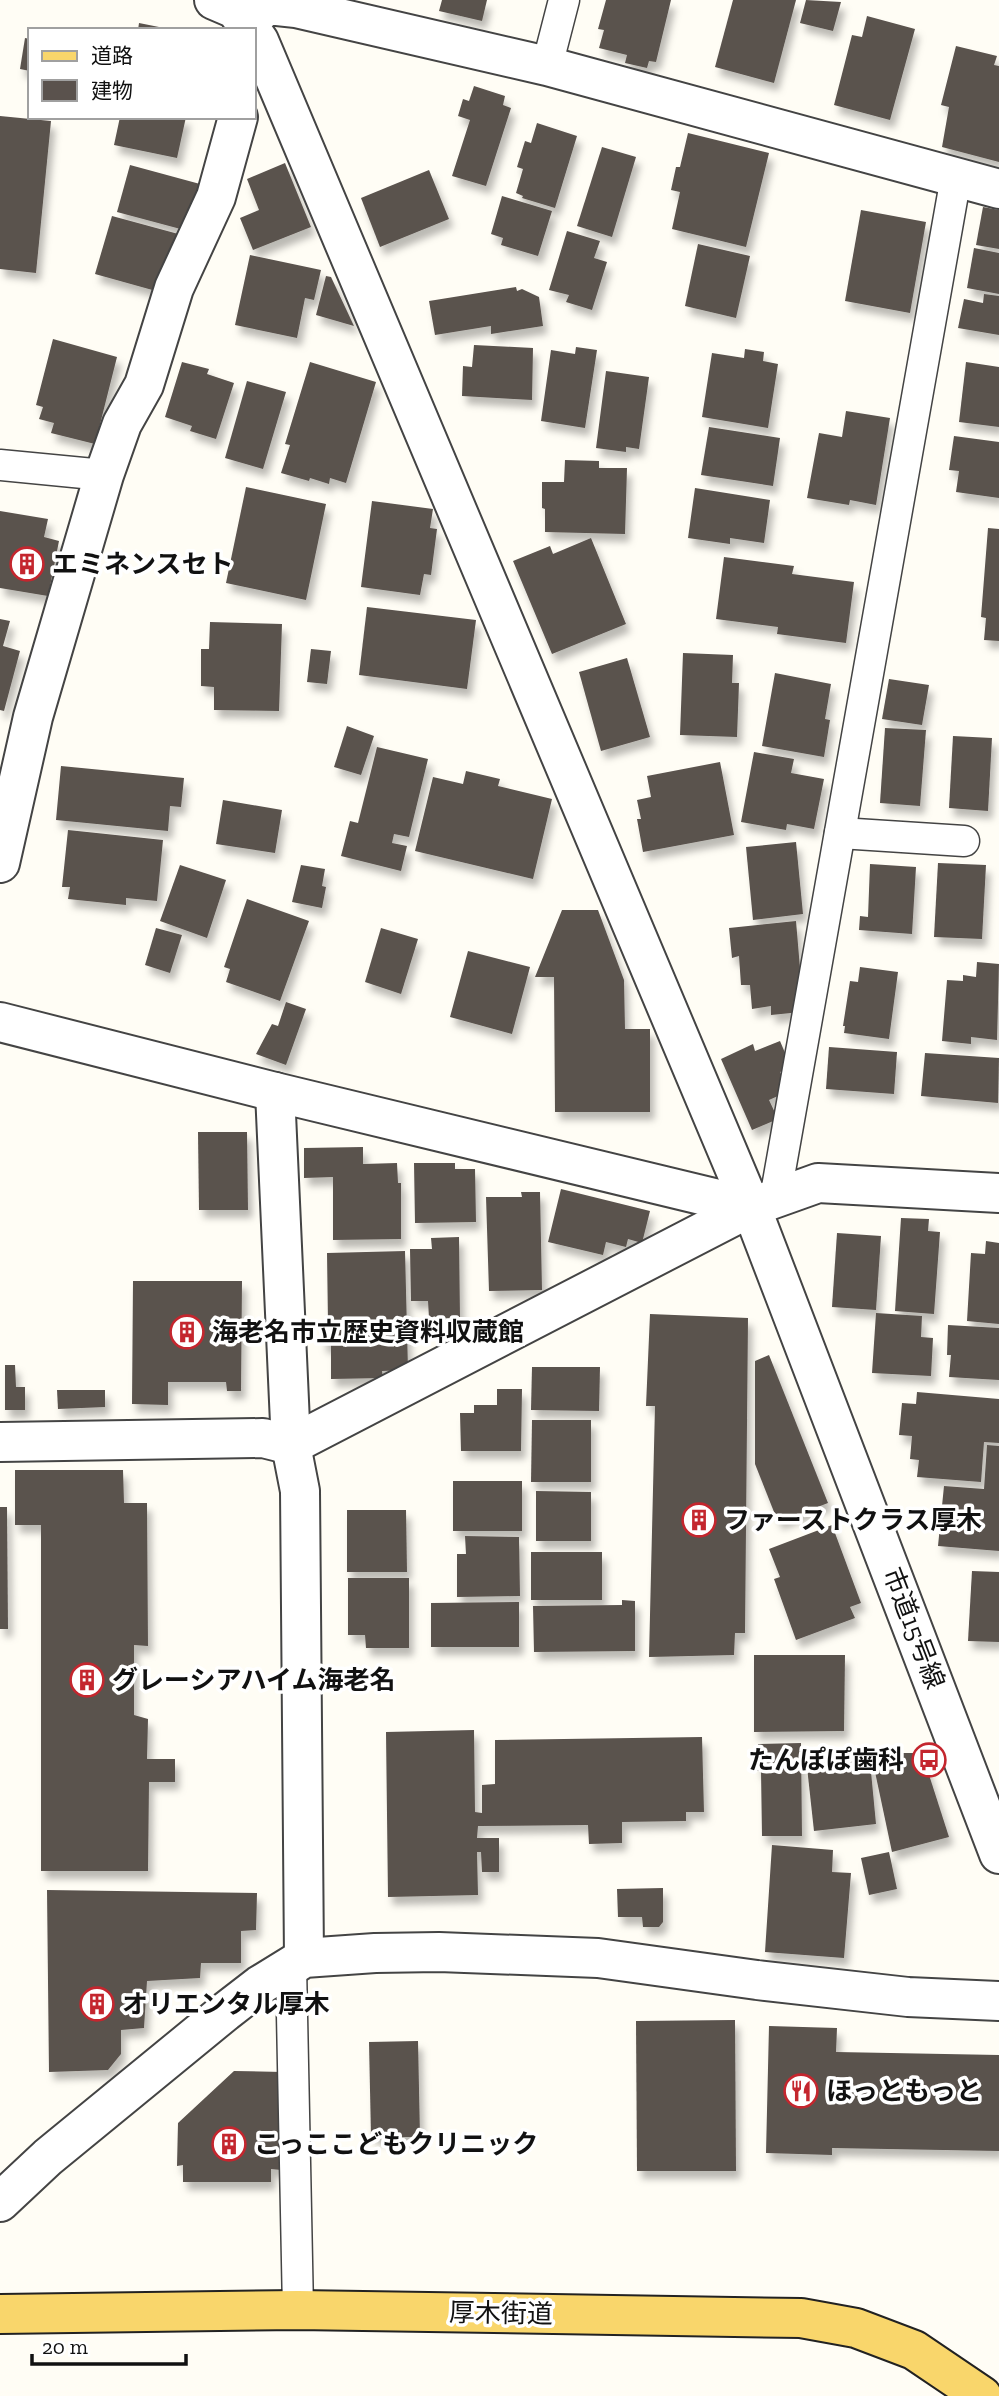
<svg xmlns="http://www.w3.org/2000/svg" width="999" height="2396" viewBox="0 0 999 2396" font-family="'Zilla Slab','Noto Sans JP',serif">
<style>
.building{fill:#5a524d;filter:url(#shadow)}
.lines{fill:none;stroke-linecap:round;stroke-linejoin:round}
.service-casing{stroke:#444;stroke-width:33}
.minor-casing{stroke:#444;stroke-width:42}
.tertiary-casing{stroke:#444;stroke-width:42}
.primary-casing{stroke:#222;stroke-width:42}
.service{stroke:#fff;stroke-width:30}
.minor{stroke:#fff;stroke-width:38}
.tertiary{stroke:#fff;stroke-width:38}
.primary{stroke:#f9d66b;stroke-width:38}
.labels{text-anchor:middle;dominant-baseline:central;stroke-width:7;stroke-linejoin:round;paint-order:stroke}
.poi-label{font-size:26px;font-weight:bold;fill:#111;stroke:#fff;text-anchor:start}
.street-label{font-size:26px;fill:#111;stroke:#fff}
</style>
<defs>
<filter id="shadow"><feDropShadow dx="4.5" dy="8" stdDeviation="3.5" flood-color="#0004"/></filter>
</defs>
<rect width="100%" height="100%" fill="#fffdf5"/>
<!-- building -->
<g class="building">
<path d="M442 0H487L482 21 439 11Z"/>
<path d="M606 0H671L656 62 649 61 647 68 625 63 627 55 599 48 604 30 598 29Z"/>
<path d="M733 0H796L774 83 715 67Z"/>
<path d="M806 0 841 2 833 31 800 23Z"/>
<path d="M867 16 915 29 890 120 834 105 852 35 862 37Z"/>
<path d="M139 23 169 29 168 30H138Z"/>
<path d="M25 38 30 39V71L20 69Z"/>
<path d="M956 46 997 56 994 65 999 66V162L942 147 949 107 941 105Z"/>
<path d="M474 86 505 96 503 105 511 108 486 186 452 176 470 120 458 116 463 99 469 101Z"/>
<path d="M0 116 51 121 36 273 0 269Z"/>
<path d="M120 117H186L177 158 114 145Z"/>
<path d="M537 123 577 136 555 208 522 198 523 196 516 193 523 169 517 167 525 141 531 143Z"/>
<path d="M688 133 769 153 746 247 672 229 680 192 671 190 676 167H680Z"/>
<path d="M602 147 636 157 612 237 577 226Z"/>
<path d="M285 163 311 227 253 250 240 218 259 210 247 179Z"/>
<path d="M130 165 200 184 188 231 117 212Z"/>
<path d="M429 170 449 219 380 247 361 198Z"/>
<path d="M502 196 552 211 538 256 501 245 503 238 491 234Z"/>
<path d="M983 207 999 210V249L976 245Z"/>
<path d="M861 210 926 222 910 313 845 301Z"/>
<path d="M112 216 182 235 156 291 95 274Z"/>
<path d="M567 231 600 241 594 258 607 262 592 310 566 302 569 295 549 290Z"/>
<path d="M698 244 750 256 736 318 685 306Z"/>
<path d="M974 248 999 253V294L967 288Z"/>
<path d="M250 255 321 270 314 300 305 298 297 338 235 325Z"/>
<path d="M326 276 331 277 354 326 316 315Z"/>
<path d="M516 287 517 291 522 289 539 297 543 326 491 334V326L435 335 429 301Z"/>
<path d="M984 294 999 296V335L958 328 964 299 983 303Z"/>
<path d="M53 339 117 357 95 444 51 433 54 423 39 419 43 407 36 405Z"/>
<path d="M474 345 533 348 532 400 462 396 463 366 472 367Z"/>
<path d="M576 347 597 350 585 428 541 421 551 350 575 354Z"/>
<path d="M745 349 764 352 763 361 778 364 768 428 702 417 712 353 744 358Z"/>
<path d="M182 362 209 369 207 374 234 383 216 439 190 431 192 426 165 417Z"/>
<path d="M310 362 376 382 346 483 330 478 329 484 310 478 309 481 281 473 290 445 285 444Z"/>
<path d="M966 362 999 367V427L959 422Z"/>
<path d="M606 371 649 377 639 449 626 447V452L596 448Z"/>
<path d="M247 381 286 392 263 469 225 458Z"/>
<path d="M846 411 890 418 876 505 850 500 849 505 807 498 819 433 842 437Z"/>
<path d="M709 427 780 438 773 486 701 475Z"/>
<path d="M954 436 999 442V498L956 492 959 471 949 470Z"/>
<path d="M565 460 599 461V468H627L625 534 545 532V509L542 508V482H564Z"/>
<path d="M246 487 326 504 306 600 226 583Z"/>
<path d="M695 488 770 500 764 543 730 538V544L688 538Z"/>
<path d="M372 501 433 509 430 528 437 529 431 575 424 574 420 595 361 587Z"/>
<path d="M0 511 48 519 44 537 59 541 48 596 0 588Z"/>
<path d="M988 528 999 529V641L984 640 986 618 981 617Z"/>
<path d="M591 538 626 624 552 654 513 561 550 546 553 554Z"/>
<path d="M724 557 794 566 792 574 854 582 846 643 777 634 778 627 716 619Z"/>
<path d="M367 607 476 620 467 689 359 675Z"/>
<path d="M0 619 10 621 3 646 20 651 4 711 0 710Z"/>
<path d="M210 622 282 624 279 711 214 710V687L201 686V649H209Z"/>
<path d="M311 649 331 651 327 684 307 682Z"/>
<path d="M683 653 733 655 732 683H739L737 737 680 735Z"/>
<path d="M627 658 650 737 601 751 579 672Z"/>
<path d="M775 673 831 684 825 719 830 720 824 757 762 746Z"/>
<path d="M889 679 929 685 922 725 882 719Z"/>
<path d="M347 726 374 736 361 775 334 767Z"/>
<path d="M885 728 926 730 920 806 880 803Z"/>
<path d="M953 736 992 738 988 811 949 808Z"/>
<path d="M377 747 428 759 409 837 394 834 392 843 407 846 401 871 341 856 350 821 358 823Z"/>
<path d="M754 752 794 759 791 773 824 779 814 829 787 824 786 830 741 822Z"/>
<path d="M720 762 734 835 643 852 637 819H641L637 800 651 797 647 776Z"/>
<path d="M61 766 184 778 181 807 170 806 168 831 56 820Z"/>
<path d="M466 771 500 779 498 786 552 799 533 879 415 851 433 777 463 784Z"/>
<path d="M223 800 282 810 275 853 216 844Z"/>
<path d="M68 830 163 840 157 901 126 898V905L68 899 70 887H62Z"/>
<path d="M796 842 803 914 753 920 746 847Z"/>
<path d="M938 863 986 865 982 939 934 937Z"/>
<path d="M870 864 916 867 912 934 859 930 860 916 868 917Z"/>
<path d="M180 865 226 880 207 938 160 921Z"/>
<path d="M301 865 325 869 322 886 326 887 322 908 292 902Z"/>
<path d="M247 899 309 921 280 1001 226 982 230 969 224 967Z"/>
<path d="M562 910H598L624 980 625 1029H650V1112H555L554 977H535Z"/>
<path d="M796 921 801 980H798L801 1012 771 1015V1006L752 1009 750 985H741L739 956 732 958 729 928Z"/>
<path d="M156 928 182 935 170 973 145 965Z"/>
<path d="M381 928 418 939 401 994 365 982Z"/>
<path d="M468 951 530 967 512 1034 450 1017Z"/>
<path d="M977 962 999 964 997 1040 971 1037V1044L942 1041 947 980 963 981V975L976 977Z"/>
<path d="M860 967 898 972 889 1039 844 1033 845 1026H843L850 981 858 982Z"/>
<path d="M286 1002 306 1009 286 1065 256 1054 272 1024 278 1026Z"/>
<path d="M780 1041 791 1067 780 1072 789 1091 769 1100 778 1119 752 1130 721 1059 753 1044 755 1051Z"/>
<path d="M829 1047 897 1052 894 1094 826 1089Z"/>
<path d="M925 1053 999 1058 998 1103 921 1096Z"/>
<path d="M198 1132H247L248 1210H199Z"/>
<path d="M363 1147V1164L397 1163 398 1183H401V1239L333 1240V1177L304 1178V1148Z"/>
<path d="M414 1163H455V1169H475L476 1222 415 1223Z"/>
<path d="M561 1189 650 1211 642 1243 628 1239 626 1247 606 1242 603 1255 548 1242Z"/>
<path d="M521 1192H540L542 1290 489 1291 486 1197H522Z"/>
<path d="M901 1218 929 1219 928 1231 940 1232 934 1314 895 1311Z"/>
<path d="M837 1233 881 1236 876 1310 832 1307Z"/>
<path d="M459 1237 460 1318H429L428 1301H411L410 1249H432L431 1238Z"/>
<path d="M986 1241 999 1243V1324L967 1321 971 1253 985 1254Z"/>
<path d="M405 1251 408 1370 382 1371 383 1378 331 1379V1345H322V1323H328L327 1253Z"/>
<path d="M133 1281H242L241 1391H227L226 1382H168V1405L132 1404Z"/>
<path d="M876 1313 922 1316 921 1337 933 1338 931 1376 872 1373Z"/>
<path d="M650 1314 748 1318 745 1633H735L734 1655 649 1657 655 1406H646Z"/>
<path d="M948 1325 999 1328V1380L949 1377 951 1355H947Z"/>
<path d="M769 1355 828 1503 778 1522 755 1464V1361Z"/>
<path d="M5 1365H15L16 1387H25V1410H5Z"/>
<path d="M532 1367H600L599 1411 531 1410Z"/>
<path d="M497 1389H522L521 1451H461L460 1413H474V1405H497Z"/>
<path d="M57 1390H105V1407L58 1409Z"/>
<path d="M917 1392 999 1399V1443L984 1442 981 1482 917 1477 919 1460 910 1459 912 1436 899 1435 902 1403 916 1404Z"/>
<path d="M532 1420H591V1482H531Z"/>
<path d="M987 1445 999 1446V1551L938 1546 944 1486 984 1489Z"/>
<path d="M15 1470H123L124 1503H147L148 1646 134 1645V1715L148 1719 147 1759H175V1782H149L148 1871H41V1525H15Z"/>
<rect x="453" y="1481" width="69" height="50"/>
<path d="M536 1491 591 1492V1541H536Z"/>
<path d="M0 1507H7L8 1629H0Z"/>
<path d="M347 1510H406L407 1572H347Z"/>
<path d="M832 1525 861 1603 850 1607 855 1618 796 1640 774 1579 780 1577 769 1549Z"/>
<path d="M465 1536 519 1537 520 1596 457 1597V1554H466Z"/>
<rect x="531" y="1552" width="71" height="48"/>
<path d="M972 1571 999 1572V1642L968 1641Z"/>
<path d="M348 1578H409V1648H366L365 1635H348Z"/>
<path d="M622 1600 635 1601V1651L534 1652 533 1606 622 1605Z"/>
<path d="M519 1602V1647H431V1603Z"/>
<path d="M754 1655H845L844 1731 754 1732Z"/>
<path d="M474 1730 475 1812 482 1813V1785L495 1784V1740L702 1737 704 1812H686V1821L622 1822V1843L589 1844 588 1825 478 1826 477 1838H499V1872H482L481 1852H477L478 1895 388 1897 386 1732Z"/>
<path d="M801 1743 802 1836H762L761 1771H757L758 1744Z"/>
<path d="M869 1751 876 1824 814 1831 806 1758Z"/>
<path d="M871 1753H922L949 1837 892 1852Z"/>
<path d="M772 1845 833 1850 832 1872 851 1873 844 1958 765 1952Z"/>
<path d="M889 1852 897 1889 869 1895 861 1858Z"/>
<path d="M663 1888V1922L659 1927H643L642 1917H618L617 1889Z"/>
<path d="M47 1890 257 1893 256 1930 241 1931V1963H201L200 1978 147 1981 144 2028 121 2030V2054L108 2070 49 2072Z"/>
<path d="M735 2020 736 2171H637L636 2021Z"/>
<path d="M769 2026 837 2028 836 2052 999 2055V2151L832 2148V2155L766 2153Z"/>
<path d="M418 2041 420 2137H371L369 2042Z"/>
<path d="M234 2071 283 2072 281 2170 271 2169V2182H183V2165L177 2166 178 2123Z"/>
</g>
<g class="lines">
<defs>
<g id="service">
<path d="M547 66 564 0"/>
<path d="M0 465 104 475"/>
<path d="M840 833 964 841"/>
<path d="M775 1199 956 177"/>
<path d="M291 1966 298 2310"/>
</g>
<g id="minor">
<path d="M214 0 235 9 251 30"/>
<path d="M245 23 268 5 296 8 547 66 999 189"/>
<path d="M254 34 259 41 751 1207"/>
<path d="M0 863 33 717 104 475 122 424 144 385 174 288 216 197 238 117"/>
<path d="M0 1022 275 1092 751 1207"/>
<path d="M275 1092 291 1445 300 1491 304 1958"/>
<path d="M0 1442 263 1438 291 1445 751 1207 818 1183 999 1193"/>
<path d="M0 2202 48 2157 225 2012 260 1985 304 1958 375 1953 439 1952 598 1958 757 1980 908 1997 999 2001"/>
</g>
<path id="tertiary" d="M751 1207 999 1854"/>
<path id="primary" d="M0 2314 298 2310 801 2318 856 2328 914 2350 982 2396"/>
</defs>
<!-- service casing -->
<use href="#service" class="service-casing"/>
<!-- minor casing -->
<use href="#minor" class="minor-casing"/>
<!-- tertiary casing -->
<use href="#tertiary" class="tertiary-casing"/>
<!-- primary casing -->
<use href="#primary" class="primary-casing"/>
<!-- service -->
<use href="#service" class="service"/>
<!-- minor -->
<use href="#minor" class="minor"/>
<!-- tertiary -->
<use href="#tertiary" class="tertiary"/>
<!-- primary -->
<use href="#primary" class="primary"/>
</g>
<!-- icons -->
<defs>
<symbol id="building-ring" viewBox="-11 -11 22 22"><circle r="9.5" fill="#fff" stroke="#c4262e" stroke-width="1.5"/><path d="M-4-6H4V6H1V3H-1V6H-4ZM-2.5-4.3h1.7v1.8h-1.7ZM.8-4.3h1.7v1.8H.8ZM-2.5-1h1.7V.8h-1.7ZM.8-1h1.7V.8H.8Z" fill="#c4262e"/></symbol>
<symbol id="bus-ring" viewBox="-11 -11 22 22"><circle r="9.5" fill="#fff" stroke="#c4262e" stroke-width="1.5"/><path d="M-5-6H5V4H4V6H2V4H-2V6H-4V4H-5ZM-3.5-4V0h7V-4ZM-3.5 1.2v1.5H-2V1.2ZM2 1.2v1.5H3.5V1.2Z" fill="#c4262e"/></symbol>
<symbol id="restaurant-ring" viewBox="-11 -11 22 22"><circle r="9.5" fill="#fff" stroke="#c4262e" stroke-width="1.5"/><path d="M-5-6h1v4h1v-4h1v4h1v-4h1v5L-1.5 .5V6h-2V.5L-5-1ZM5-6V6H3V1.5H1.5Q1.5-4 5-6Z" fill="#c4262e"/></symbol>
</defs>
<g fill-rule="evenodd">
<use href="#building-ring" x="8" y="545" width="38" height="38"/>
<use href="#building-ring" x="168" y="1313" width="38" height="38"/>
<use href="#building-ring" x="680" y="1501" width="38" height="38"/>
<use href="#building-ring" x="68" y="1661" width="38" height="38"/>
<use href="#bus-ring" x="910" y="1741" width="38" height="38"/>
<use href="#building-ring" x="78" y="1985" width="38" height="38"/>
<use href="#restaurant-ring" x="782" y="2072" width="38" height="38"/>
<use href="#building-ring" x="210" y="2125" width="38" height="38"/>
</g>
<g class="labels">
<!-- poi labels -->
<g class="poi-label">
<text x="52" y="564">エミネンスセト</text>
<text x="212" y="1332">海老名市立歴史資料収蔵館</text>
<text x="724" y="1520">ファーストクラス厚木</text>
<text x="112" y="1680">グレーシアハイム海老名</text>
<text x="904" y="1760" text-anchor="end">たんぽぽ歯科</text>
<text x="122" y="2004">オリエンタル厚木</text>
<text x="826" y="2091">ほっともっと</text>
<text x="254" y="2144">こっここどもクリニック</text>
</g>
<!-- street labels -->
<g class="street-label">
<text transform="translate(914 1628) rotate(69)">市道15号線</text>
<text transform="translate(501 2313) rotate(1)">厚木街道</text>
</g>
</g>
<!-- legend -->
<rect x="28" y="28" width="228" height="91" fill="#ffffff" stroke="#a0a0a0" stroke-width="2"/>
<rect x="42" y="51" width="35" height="10" fill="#f9d66b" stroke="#a0a0a0" stroke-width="2"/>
<text x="91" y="63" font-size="21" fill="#111111">道路</text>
<rect x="42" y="80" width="35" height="21" fill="#5a524d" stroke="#a0a0a0" stroke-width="2"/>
<text x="91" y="98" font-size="21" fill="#111111">建物</text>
<!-- scale -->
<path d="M32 2354v10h154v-10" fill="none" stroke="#111111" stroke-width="3.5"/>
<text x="42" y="2354" font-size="21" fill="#111111" stroke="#ffffff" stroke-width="5" paint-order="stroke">20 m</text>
</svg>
